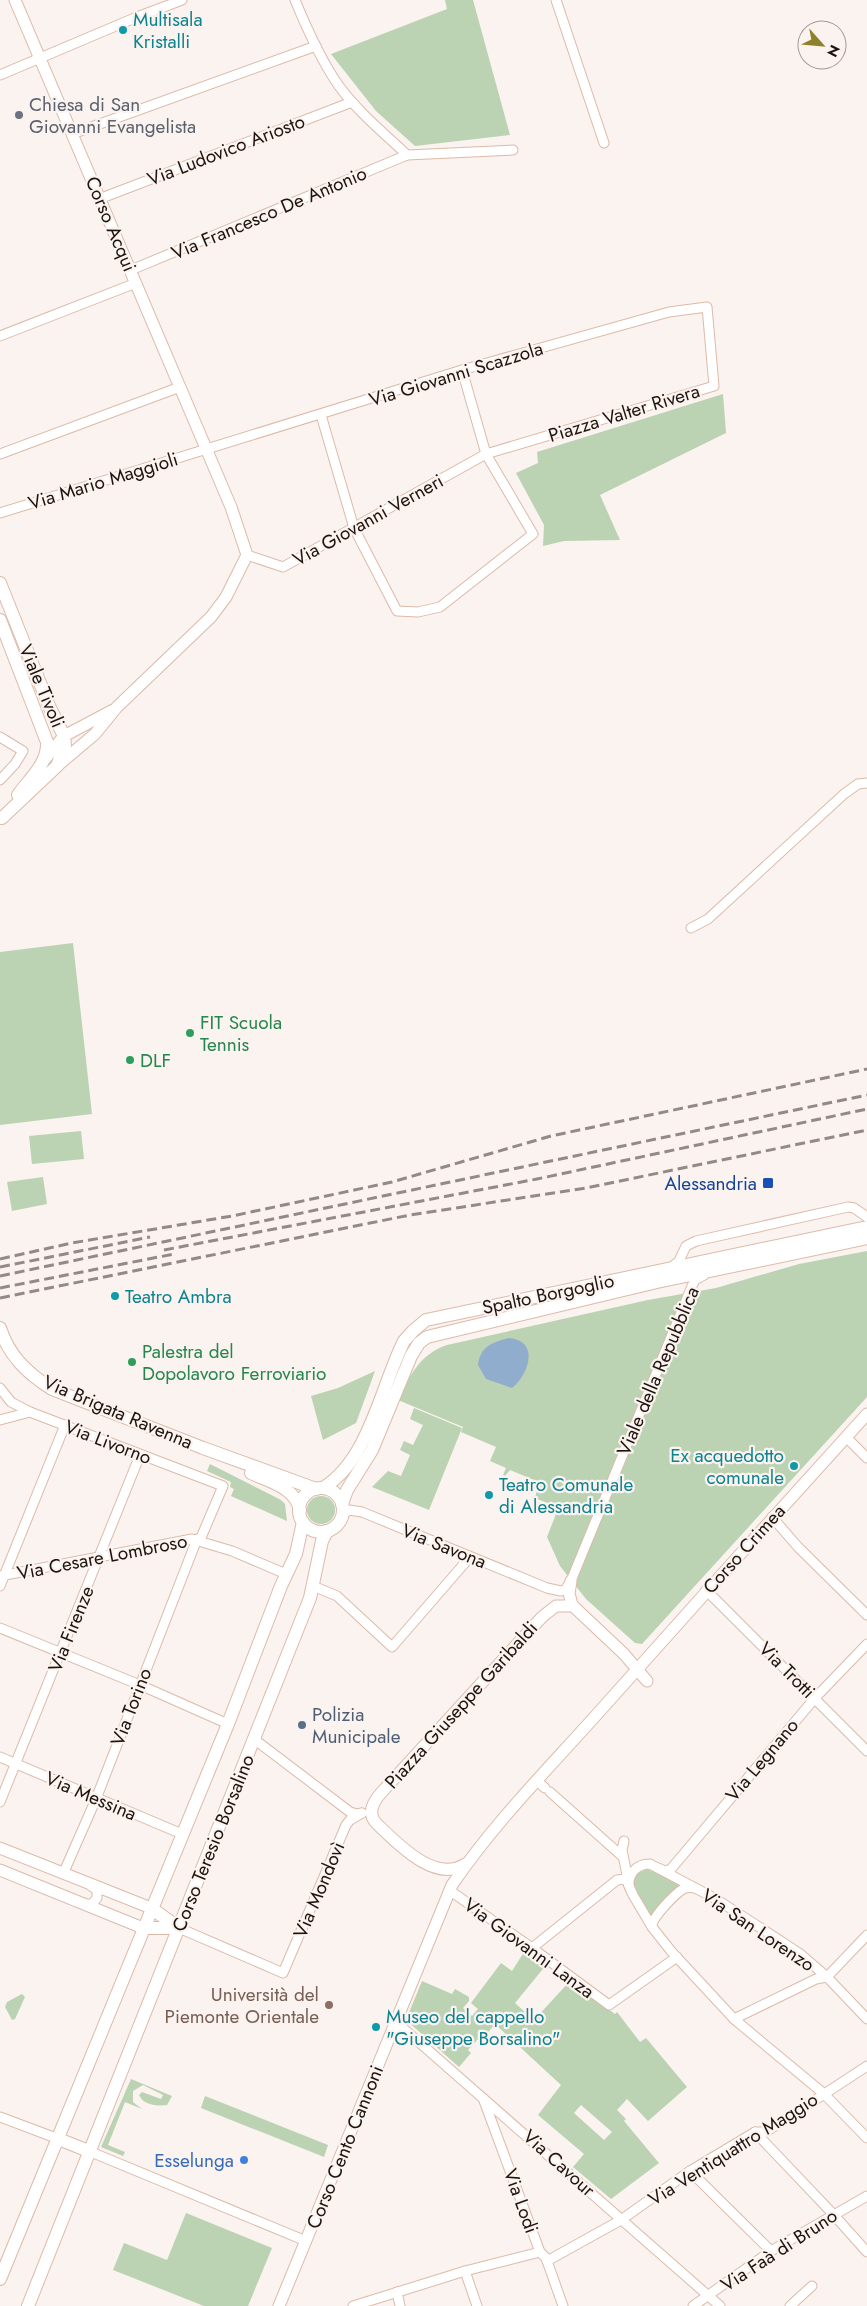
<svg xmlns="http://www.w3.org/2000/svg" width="867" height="2306" viewBox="0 0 867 2306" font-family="Jost,sans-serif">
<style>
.green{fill:#bbd3b2;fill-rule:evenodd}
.water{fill:#91adcd}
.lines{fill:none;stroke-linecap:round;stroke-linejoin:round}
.minor-casing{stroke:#ddbaa8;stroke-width:11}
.tertiary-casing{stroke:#ddbaa8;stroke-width:13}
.secondary-casing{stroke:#ddbaa8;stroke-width:14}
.minor{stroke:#fff;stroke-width:9}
.tertiary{stroke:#fff;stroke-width:11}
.secondary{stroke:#fff;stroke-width:12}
.rail{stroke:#948a85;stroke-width:3;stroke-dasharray:10 5;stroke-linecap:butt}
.culture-dot{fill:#0f9aa8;stroke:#faf3ef;stroke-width:2}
.worship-dot{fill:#6b7280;stroke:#faf3ef;stroke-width:2}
.leisure-dot{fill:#2e9e5b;stroke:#faf3ef;stroke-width:2}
.transit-dot{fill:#1a4fb4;stroke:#faf3ef;stroke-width:2}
.service-dot{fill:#5c6f8a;stroke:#faf3ef;stroke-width:2}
.education-dot{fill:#8d6e63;stroke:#faf3ef;stroke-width:2}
.shop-dot{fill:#3f7fe0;stroke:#faf3ef;stroke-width:2}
.labels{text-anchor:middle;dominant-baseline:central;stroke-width:4.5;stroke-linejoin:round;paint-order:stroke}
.culture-label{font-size:19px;fill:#0d838f;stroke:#faf3ef;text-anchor:start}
.worship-label{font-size:19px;fill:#5b616d;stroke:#faf3ef;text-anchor:start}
.street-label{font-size:19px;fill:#1f130d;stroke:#faf3ef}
.leisure-label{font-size:19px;fill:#27864d;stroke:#faf3ef;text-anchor:start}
.transit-label{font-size:19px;fill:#164399;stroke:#faf3ef;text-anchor:end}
.service-label{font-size:19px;fill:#4e5e75;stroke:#faf3ef;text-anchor:start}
.education-label{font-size:19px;fill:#785e54;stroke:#faf3ef;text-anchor:end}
.shop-label{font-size:19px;fill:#366cbe;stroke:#faf3ef;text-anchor:end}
</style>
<rect width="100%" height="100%" fill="#faf3ef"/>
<!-- green -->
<g class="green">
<path d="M445 0H473L510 135 415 146 376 111 331 54 447 9Z"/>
<path d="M723 394 726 433 600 495 620 540 564 541 543 546 544 525 516 473 538 463 537 452Z"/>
<path d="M73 943 92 1114 0 1125V952Z"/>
<path d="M81 1131 84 1159 32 1164 29 1136Z"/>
<path d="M43 1177 47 1204 12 1211 7 1182Z"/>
<path d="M867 1251V1397L642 1644 635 1643 586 1599 560 1566 547 1537 556 1514 550 1512 552 1505 535 1498 539 1482 510 1470 505 1476 503 1475 506 1468 490 1461 496 1447 461 1432 463 1427 398 1400C410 1375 420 1354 447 1345L648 1300 716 1288 799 1264Z"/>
<path d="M375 1371 356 1423 323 1440 311 1396 338 1388Z"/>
<path d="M414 1408 462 1428 429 1510 372 1487 388 1471 401 1476 410 1455 400 1450 404 1441 413 1445 423 1425 410 1419Z"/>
<path d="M210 1464 281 1500 285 1504 287 1521 231 1496 234 1489 230 1487 231 1482 207 1471Z"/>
<circle cx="321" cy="1510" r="14"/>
<path d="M647 1869 683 1885 651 1917 633 1885 636 1874Z"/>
<path d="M526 1949 547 1964 515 2003 534 2020 570 1981 615 2014 617 2012 640 2042 646 2038 687 2087 648 2121 627 2099 617 2110 626 2119 624 2121 659 2163 611 2199 573 2167 584 2154 538 2115 561 2085 495 2024 481 2041 478 2039 468 2050 471 2053 459 2067 406 2020 422 1981 452 1994 455 1989 469 1997V2001L463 2008 472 2016 478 2009 471 2003 501 1963 512 1971ZM581 2105 612 2132 604 2140 574 2113Z"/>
<path d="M22 1994 25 1997 15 2019 12 2020 5 2007 7 2002Z"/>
<path d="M131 2079 172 2096 167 2105C158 2106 144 2106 139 2095L142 2092 161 2099 163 2095 143 2085 133 2091V2102L142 2109 125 2102 108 2145 125 2152 123 2156 101 2147Z"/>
<path d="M205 2096 328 2145 324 2157 201 2108Z"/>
<path d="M186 2213 272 2248 248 2306H204L113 2270 124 2243 167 2260Z"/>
</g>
<!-- water -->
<path class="water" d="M509 1338C540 1341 529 1374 512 1388L486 1379 478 1365C480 1347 492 1342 509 1338Z"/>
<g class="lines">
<defs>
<g id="minor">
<path d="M295 0C307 29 321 61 339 86 358 112 384 133 407 155L513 150"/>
<path d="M556 0 604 143"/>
<path d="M0 75 137 17 182 0"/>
<path d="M72 134 316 46"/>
<path d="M99 199 352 102"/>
<path d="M131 270 407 155"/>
<path d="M0 336 136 283"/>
<path d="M321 415 354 528 397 611 418 612 440 607 533 534 486 454 462 370"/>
<path d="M0 454 180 387"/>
<path d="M0 513 462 370 669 312 707 307 714 386 486 454 283 567 247 555"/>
<path d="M0 737 23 751 15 764 0 780"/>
<path d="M691 928 708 919 844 794 858 784 867 783"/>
<path d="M672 1267 679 1261 686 1246 696 1241 848 1207 854 1208 867 1217"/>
<path d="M0 1388 11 1402 30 1412 223 1486 200 1540"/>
<path d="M0 1420 30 1412"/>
<path d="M846 1437 867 1458"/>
<path d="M342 1515 349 1510 362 1512 547 1588 561 1591 565 1590 571 1581 692 1286 695 1280 704 1275"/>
<path d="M772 1517 798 1547 867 1615"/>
<path d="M0 1576 192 1539 232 1551 286 1574"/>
<path d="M0 1586 65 1425"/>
<path d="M313 1586 337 1596 392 1647 470 1557"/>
<path d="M706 1590 867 1751"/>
<path d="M0 1628 140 1685 228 1724"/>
<path d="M254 1739 350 1812 357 1814 362 1813"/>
<path d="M0 1757 182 1834"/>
<path d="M537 1781 545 1788"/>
<path d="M550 1792 623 1857"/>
<path d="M0 1802 140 1455"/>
<path d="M624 1841 622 1850 628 1880"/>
<path d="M658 1868 665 1871 671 1869 815 1698 867 1644"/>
<path d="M63 1874 96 1799 197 1539"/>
<path d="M629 1886C628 1873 637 1864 650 1864L716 1899 799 1953 827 1977 867 2019"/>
<path d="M449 1890 532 1948 609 2005 677 1957"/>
<path d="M85 1904H92L97 1898V1890L91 1886"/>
<path d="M652 1927C651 1918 675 1894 683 1889 687 1887 690 1887 695 1888"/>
<path d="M179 1928 283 1973 346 1825 350 1820 362 1813"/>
<path d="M532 1948 617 1880 626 1879 633 1895 652 1927 671 1951 734 2019 823 2093 867 2138"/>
<path d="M734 2019 816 1979 827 1977 867 1935"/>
<path d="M396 2022 720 2306"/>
<path d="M483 2098 540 2252 546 2258 563 2306"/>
<path d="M0 2117 56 2138"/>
<path d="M755 2132 833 2214 867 2252"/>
<path d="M91 2152 306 2241"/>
<path d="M690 2171 771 2251"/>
<path d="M547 2261 621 2220 690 2171 755 2132H765L777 2125 867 2066"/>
<path d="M465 2271 477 2306"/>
<path d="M397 2292 400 2306"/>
<path d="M353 2306 465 2271 540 2252"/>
<path d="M693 2306 771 2251 867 2196"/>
<path d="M790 2306 812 2286"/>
</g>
<g id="tertiary">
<path d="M15 0 231 507 247 555 226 597 211 617 117 707 95 734 57 766"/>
<path d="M45 759 64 736 113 710"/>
<path d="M571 1581 569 1593 572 1605 624 1654 647 1681"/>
<path d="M0 1848 151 1908"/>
<path d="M465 1864C435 1884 397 1843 376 1823 367 1813 373 1802 381 1793L542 1617 556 1606H573"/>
<path d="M0 1870 143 1928"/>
<path d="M279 2306 452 1885C494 1823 549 1768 599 1712 688 1612 777 1513 867 1414"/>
</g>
<g id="secondary">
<path d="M0 583 50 708 64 736 65 745 57 766 2 818"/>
<path d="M0 620 47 742C48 764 30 778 18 795"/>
<path d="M0 1328C9 1356 27 1373 52 1389L203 1448 316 1489"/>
<path d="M251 1473C270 1482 295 1487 300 1510"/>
<path d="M323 1488C369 1460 381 1387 404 1341L413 1331 426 1320 867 1227"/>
<circle cx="321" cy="1510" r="22"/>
<path d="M342 1504 347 1490 372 1450 411 1356 419 1343 427 1337 657 1282 867 1238"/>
<path d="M151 1908 179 1928"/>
<path d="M143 1928H179"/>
<path d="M56 2138 91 2152"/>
<path d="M0 2279 228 1724 281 1586 296 1554 303 1522"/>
<path d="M28 2306 310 1598 322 1541 327 1531"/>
</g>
</defs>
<!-- minor casing -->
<use href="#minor" class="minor-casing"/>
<!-- tertiary casing -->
<use href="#tertiary" class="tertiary-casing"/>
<!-- secondary casing -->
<use href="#secondary" class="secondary-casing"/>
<!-- minor -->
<use href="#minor" class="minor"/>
<!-- tertiary -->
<use href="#tertiary" class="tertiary"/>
<!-- secondary -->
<use href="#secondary" class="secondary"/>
<!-- rail -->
<g class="rail">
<path d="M164 1250 537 1179 867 1109"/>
<path d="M0 1259 72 1243 232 1216 392 1182 551 1136 867 1069"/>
<path d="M0 1267 150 1237"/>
<path d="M0 1276 867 1095"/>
<path d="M0 1288 174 1254"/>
<path d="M0 1298 410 1215 586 1188 867 1130"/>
</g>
</g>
<!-- markers -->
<g class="culture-dot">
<circle cx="123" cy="30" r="5"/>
<circle cx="115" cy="1296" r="5"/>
<circle cx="794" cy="1466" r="5"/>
<circle cx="489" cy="1495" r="5"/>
<circle cx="376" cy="2027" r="5"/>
</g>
<circle class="worship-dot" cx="19" cy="115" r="5"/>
<g class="leisure-dot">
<circle cx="190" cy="1033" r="5"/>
<circle cx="130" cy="1060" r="5"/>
<circle cx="132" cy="1362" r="5"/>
</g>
<rect class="transit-dot" x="762" y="1177" width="12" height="12" rx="2.5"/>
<circle class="service-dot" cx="302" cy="1725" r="5"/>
<circle class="education-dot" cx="329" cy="2005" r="5"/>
<circle class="shop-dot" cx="244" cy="2160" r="5"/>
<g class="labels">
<!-- culture labels -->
<g class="culture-label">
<text x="133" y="19">Multisala<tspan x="133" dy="22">Kristalli</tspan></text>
<text x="125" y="1296">Teatro Ambra</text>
<text x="784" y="1455" text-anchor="end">Ex acquedotto<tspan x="784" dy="22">comunale</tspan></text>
<text x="499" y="1484">Teatro Comunale<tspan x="499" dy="22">di Alessandria</tspan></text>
<text x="386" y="2016">Museo del cappello<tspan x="386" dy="22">"Giuseppe Borsalino"</tspan></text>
</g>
<!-- worship labels -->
<g class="worship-label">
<text x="29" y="104">Chiesa di San<tspan x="29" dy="22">Giovanni Evangelista</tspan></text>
</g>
<!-- street labels -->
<g class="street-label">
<text transform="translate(226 150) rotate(-21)">Via Ludovico Ariosto</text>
<text transform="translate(269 213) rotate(-23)">Via Francesco De Antonio</text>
<text transform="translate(111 224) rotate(67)">Corso Acqui</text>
<text transform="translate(456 374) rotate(-17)">Via Giovanni Scazzola</text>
<text transform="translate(624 413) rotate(-17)">Piazza Valter Rivera</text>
<text transform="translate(103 481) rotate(-17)">Via Mario Maggioli</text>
<text transform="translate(368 520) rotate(-29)">Via Giovanni Verneri</text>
<text transform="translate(42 686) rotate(67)">Viale Tivoli</text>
<text transform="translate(548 1294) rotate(-12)">Spalto Borgoglio</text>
<text transform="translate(658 1371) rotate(-67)">Viale della Repubblica</text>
<text transform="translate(118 1412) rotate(23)">Via Brigata Ravenna</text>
<text transform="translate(108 1442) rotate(21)">Via Livorno</text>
<text transform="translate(444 1546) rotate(22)">Via Savona</text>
<text transform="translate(744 1549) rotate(-48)">Corso Crimea</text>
<text transform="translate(102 1557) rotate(-11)">Via Cesare Lombroso</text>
<text transform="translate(71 1629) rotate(-68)">Via Firenze</text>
<text transform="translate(787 1670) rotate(45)">Via Trotti</text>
<text transform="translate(461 1705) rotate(-48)">Piazza Giuseppe Garibaldi</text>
<text transform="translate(131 1707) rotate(-69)">Via Torino</text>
<text transform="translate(762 1760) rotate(-50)">Via Legnano</text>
<text transform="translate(91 1796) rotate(23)">Via Messina</text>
<text transform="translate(213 1843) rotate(-68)">Corso Teresio Borsalino</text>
<text transform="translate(319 1890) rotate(-67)">Via Mondovì</text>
<text transform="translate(758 1930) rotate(34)">Via San Lorenzo</text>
<text transform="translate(529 1948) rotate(36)">Via Giovanni Lanza</text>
<text transform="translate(345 2147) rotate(-68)">Corso Cento Cannoni</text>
<text transform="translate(733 2149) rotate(-32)">Via Ventiquattro Maggio</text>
<text transform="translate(559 2163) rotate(42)">Via Cavour</text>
<text transform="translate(521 2201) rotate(70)">Via Lodi</text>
<text transform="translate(779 2250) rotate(-33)">Via Faà di Bruno</text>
</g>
<!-- leisure labels -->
<g class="leisure-label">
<text x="200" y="1022">FIT Scuola<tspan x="200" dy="22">Tennis</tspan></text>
<text x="140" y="1060">DLF</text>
<text x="142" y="1351">Palestra del<tspan x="142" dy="22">Dopolavoro Ferroviario</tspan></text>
</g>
<!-- transit labels -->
<g class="transit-label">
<text x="757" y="1183">Alessandria</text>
</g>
<!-- service labels -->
<g class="service-label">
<text x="312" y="1714">Polizia<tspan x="312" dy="22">Municipale</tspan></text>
</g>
<!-- education labels -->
<g class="education-label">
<text x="319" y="1994">Università del<tspan x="319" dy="22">Piemonte Orientale</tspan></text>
</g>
<!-- shop labels -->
<g class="shop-label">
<text x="234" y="2160">Esselunga</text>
</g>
</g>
<!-- north arrow -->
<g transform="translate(822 45) rotate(117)"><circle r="24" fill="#faf3ef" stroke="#a29995"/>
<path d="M0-4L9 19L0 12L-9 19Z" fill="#8d8129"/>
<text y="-8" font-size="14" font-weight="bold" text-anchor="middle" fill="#1f130d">N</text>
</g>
</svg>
